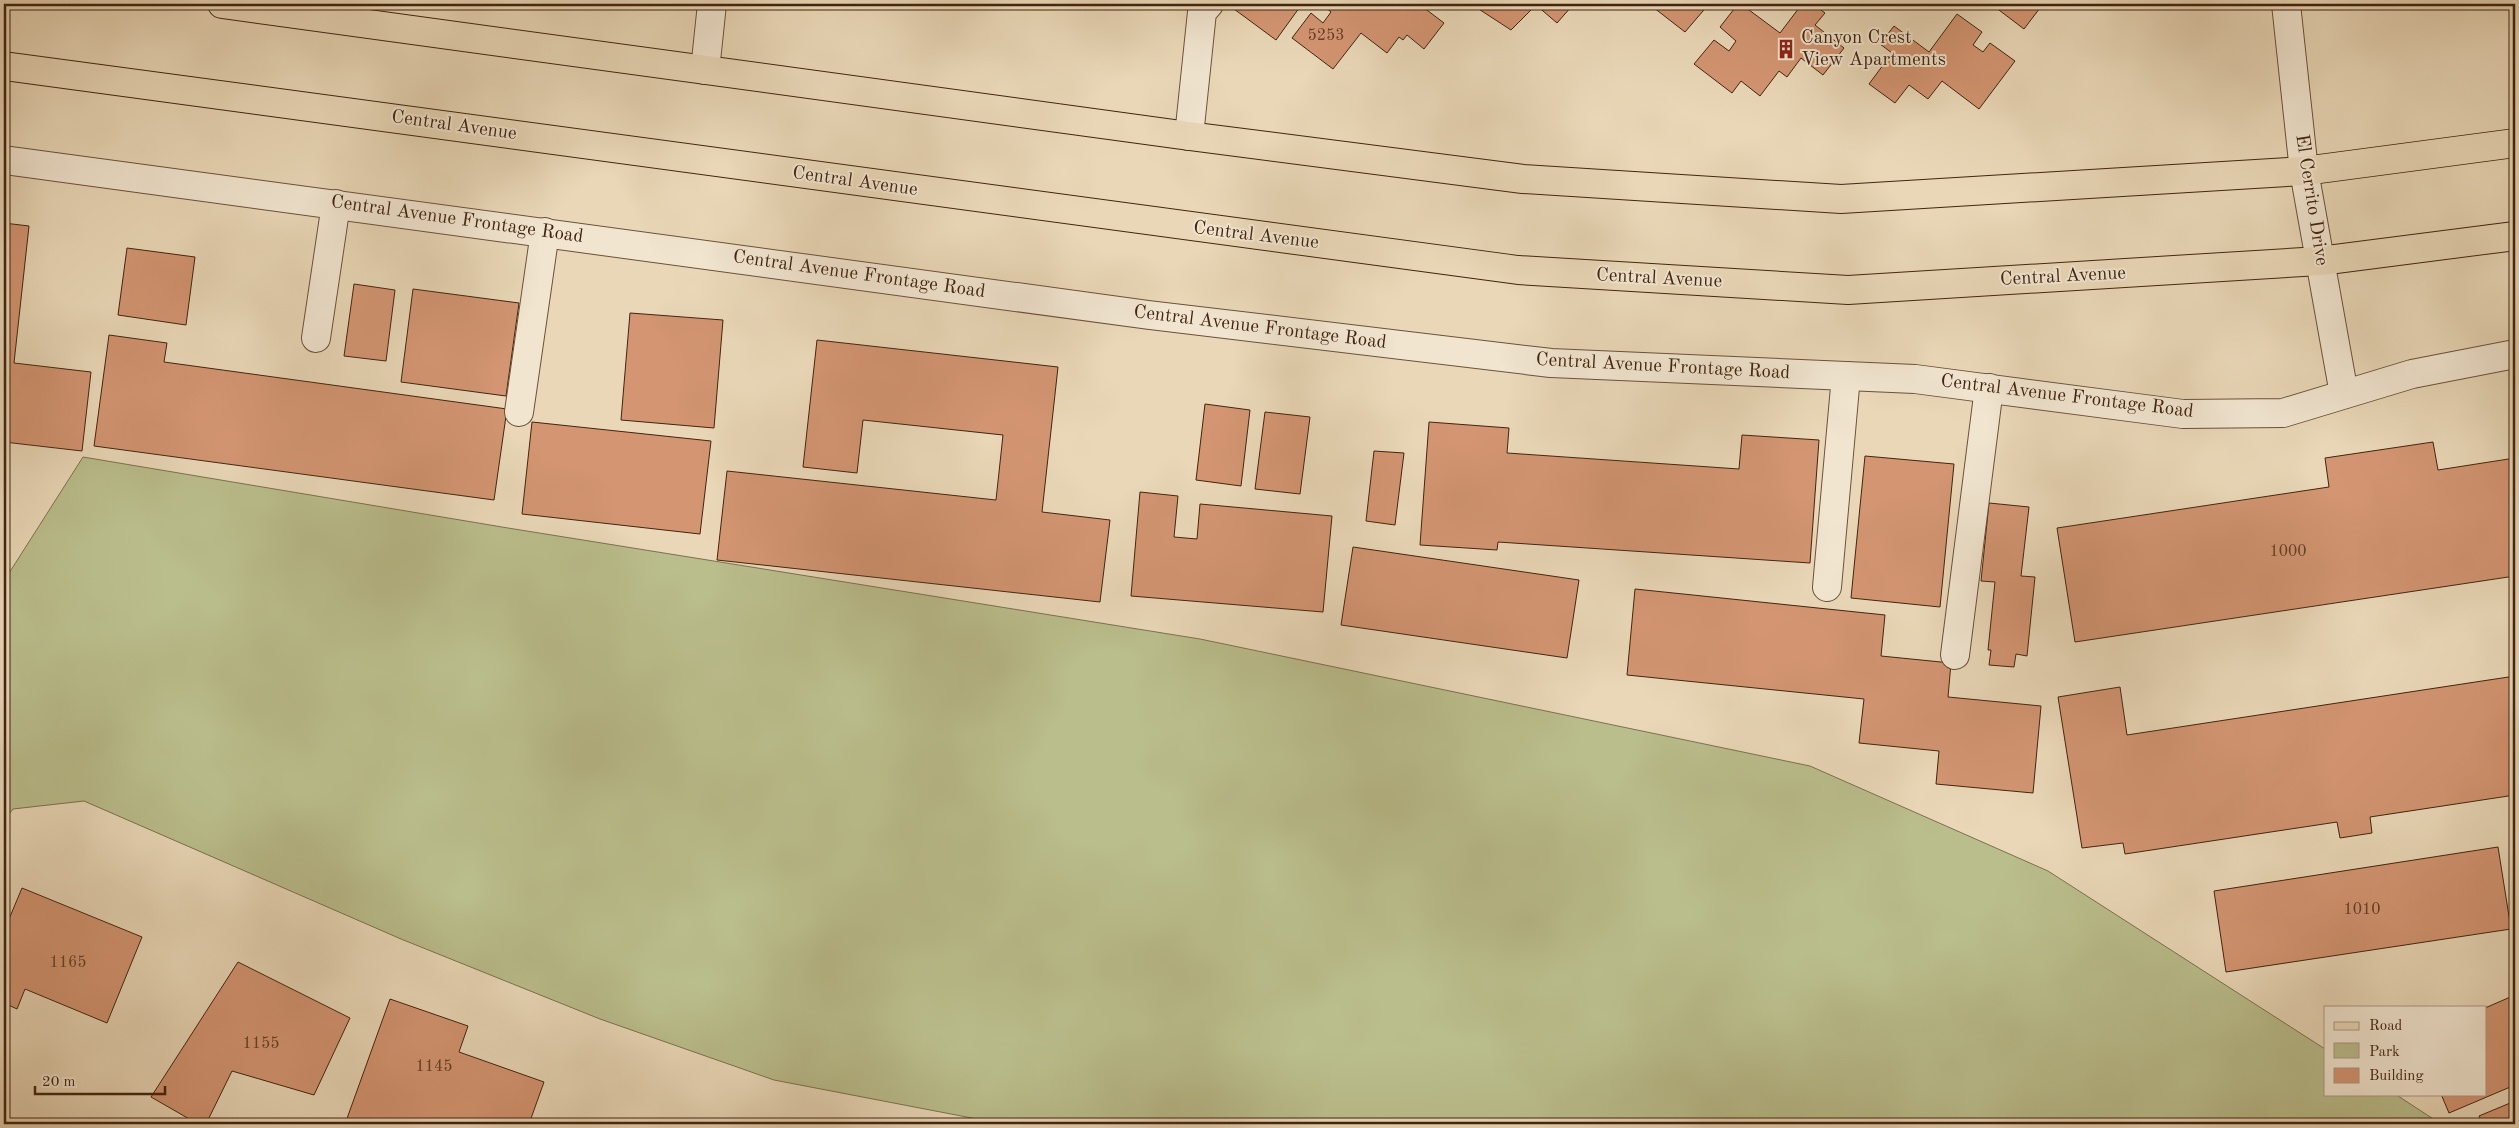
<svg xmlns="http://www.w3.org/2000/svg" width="2519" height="1128" viewBox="0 0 2519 1128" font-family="'Old Standard TT',serif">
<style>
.green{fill:#babd8c;stroke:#7e704e}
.building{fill:#d39572;stroke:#422410}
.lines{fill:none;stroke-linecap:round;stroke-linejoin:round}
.minor-casing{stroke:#6c513a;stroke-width:30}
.major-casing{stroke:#422410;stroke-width:30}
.minor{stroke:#f1e5d0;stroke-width:28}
.major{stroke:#e9d7b7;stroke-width:28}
.labels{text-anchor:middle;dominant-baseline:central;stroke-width:4;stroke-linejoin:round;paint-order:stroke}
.number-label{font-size:16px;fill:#664028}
.poi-label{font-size:19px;fill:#422410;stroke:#f1e5d0;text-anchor:start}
.street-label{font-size:19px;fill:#422410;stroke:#f1e5d0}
</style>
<rect width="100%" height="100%" fill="#e9d7b7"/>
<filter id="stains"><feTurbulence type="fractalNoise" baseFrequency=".004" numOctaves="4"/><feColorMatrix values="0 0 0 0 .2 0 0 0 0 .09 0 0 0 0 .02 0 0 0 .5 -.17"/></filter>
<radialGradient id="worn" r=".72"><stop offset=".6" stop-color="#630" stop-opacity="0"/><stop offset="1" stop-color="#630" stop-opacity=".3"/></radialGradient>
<!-- green -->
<path class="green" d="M83 457 508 528 1200 639 1810 766 2048 871 2325 1049V1094H2395L2441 1124H1003L774 1080 600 1019 401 939 84 801 13 809 4 821V581Z"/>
<!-- building -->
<g class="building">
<path d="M1238 4H1302L1276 40 1234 9Z"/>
<path d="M1322 4H1419L1444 23 1424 49 1407 35 1403 40 1399 37 1387 53 1361 33 1333 69 1292 38 1311 13 1323 23 1331 12Z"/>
<path d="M1471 4H1587L1582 9 1572 6 1557 23 1536 5 1511 30Z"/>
<path d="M1649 4H1709L1685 32Z"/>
<path d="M1738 4H1741L1780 33 1802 4H1813L1825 13 1815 25 1844 48 1823 75 1801 58 1787 77 1779 71 1760 96 1741 81 1732 93 1694 64 1714 40 1729 51 1736 41 1720 27Z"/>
<path d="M1991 4H2043L2024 29Z"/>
<path d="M1957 14 1982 32 1973 45 1983 52 1990 43 2015 61 1979 109 1942 81 1928 99 1909 85 1895 103 1869 84 1892 53 1880 44 1894 26 1929 52Z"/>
<path d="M4 223 29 226 14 363 91 372 82 451 4 442Z"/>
<path d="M127 248 195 257 186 325 118 315Z"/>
<path d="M354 284 395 290 386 361 344 356Z"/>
<path d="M413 289 519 303 506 396 401 382Z"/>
<path d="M630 313 723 320 714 428 621 420Z"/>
<path d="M109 335 167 343 164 362 507 409 494 500 94 446Z"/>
<path d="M817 340 1058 367 1042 512 1110 520 1100 602 717 560 727 471 996 500 1003 435 863 420 857 473 803 467Z"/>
<path d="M1205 404 1250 410 1241 486 1196 480Z"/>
<path d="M1265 412 1310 417 1300 494 1255 489Z"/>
<path d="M532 422 711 441 700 534 522 514Z"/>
<path d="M1429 422 1509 428 1507 453 1739 469 1742 435 1819 440 1810 563 1498 542 1497 550 1420 545Z"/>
<path d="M2433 442 2438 470 2515 458V576L2075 642 2057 528 2329 487 2325 458Z"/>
<path d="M1374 451 1404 453 1395 525 1366 521Z"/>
<path d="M1865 456 1954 464 1940 607 1851 598Z"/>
<path d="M1140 492 1178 496 1174 537 1197 539 1200 504 1332 516 1323 612 1131 596Z"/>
<path d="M1989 503 2029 507 2021 576 2035 577 2027 656 2016 654 2014 667 1989 665 1991 650H1988L1995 582 1981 581Z"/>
<path d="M1353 547 1579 580 1567 658 1341 625Z"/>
<path d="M1635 589 1885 615 1881 656 1951 663 1948 697 2041 706 2033 793 1936 784 1939 751 1859 743 1864 699 1627 675Z"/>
<path d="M2515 676V795L2370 817 2372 833 2340 838 2337 822 2125 854 2123 843 2082 848 2058 697 2120 687 2127 735Z"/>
<path d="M2498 847 2511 929 2226 972 2214 891Z"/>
<path d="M22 888 142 937 107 1023 25 989 17 1009 4 1003V931Z"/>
<path d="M238 962 350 1018 314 1095 232 1071 206 1124H198L151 1097Z"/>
<path d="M2515 995V1085L2449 1113 2441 1094H2485V1008Z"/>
<path d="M390 999 468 1026 459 1052 544 1082 529 1124H345Z"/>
<path d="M2515 1101V1124H2483L2479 1116Z"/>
<path d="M580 1120 600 1124H579Z"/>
</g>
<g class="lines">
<defs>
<g id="minor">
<path d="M2286 4 2304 171 2344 394"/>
<path d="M705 70 712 4"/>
<path d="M1189 136 1202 12 1209 4"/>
<path d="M4 160 1149 315 1551 363 1915 379 2183 414 2283 413 2412 374 2515 354"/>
<path d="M316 338 336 204"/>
<path d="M519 412 545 232"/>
<path d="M1827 587 1846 376"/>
<path d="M1955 655 1989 388"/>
</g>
<g id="major">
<path d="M222 4 1189 136 1523 179 1841 199 2304 171 2515 143"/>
<path d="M4 66 1518 270 1848 290 2320 261 2515 236"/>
</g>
</defs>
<!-- minor casing -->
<use href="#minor" class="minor-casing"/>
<!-- major casing -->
<use href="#major" class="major-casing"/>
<!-- minor -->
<use href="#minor" class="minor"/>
<!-- major -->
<use href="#major" class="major"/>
</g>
<!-- icons -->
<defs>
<symbol id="building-bare" viewBox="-9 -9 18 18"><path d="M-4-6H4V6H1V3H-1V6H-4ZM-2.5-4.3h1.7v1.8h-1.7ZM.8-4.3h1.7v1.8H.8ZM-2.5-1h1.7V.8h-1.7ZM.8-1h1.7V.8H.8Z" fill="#8f2418" stroke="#f1e5d0" stroke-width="2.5" paint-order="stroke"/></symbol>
</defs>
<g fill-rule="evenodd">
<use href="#building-bare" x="1772" y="35" width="28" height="28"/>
</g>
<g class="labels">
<!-- number labels -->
<g class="number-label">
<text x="1326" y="36">5253</text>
<text x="2288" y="552">1000</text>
<text x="2362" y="910">1010</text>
<text x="68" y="963">1165</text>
<text x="261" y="1044">1155</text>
<text x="434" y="1067">1145</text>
</g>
<!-- poi labels -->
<g class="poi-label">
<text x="1801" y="38">Canyon Crest<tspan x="1801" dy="22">View Apartments</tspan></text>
</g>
<!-- street labels -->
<g class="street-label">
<text transform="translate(454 126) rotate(8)">Central Avenue</text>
<text transform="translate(855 182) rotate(8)">Central Avenue</text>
<text transform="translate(2311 200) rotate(81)">El Cerrito Drive</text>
<text transform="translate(457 220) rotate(8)">Central Avenue Frontage Road</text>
<text transform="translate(1256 236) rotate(7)">Central Avenue</text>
<text transform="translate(859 275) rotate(8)">Central Avenue Frontage Road</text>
<text transform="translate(2063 277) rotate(-3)">Central Avenue</text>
<text transform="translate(1659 279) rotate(3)">Central Avenue</text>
<text transform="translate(1260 328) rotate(7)">Central Avenue Frontage Road</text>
<text transform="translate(1663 367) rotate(3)">Central Avenue Frontage Road</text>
<text transform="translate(2067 397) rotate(7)">Central Avenue Frontage Road</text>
</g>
</g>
<!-- margin -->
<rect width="2519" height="1128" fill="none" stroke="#e9d7b7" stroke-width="20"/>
<rect x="5" y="5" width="2509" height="1118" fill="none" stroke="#422410" stroke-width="2.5"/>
<rect x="10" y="10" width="2499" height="1108" fill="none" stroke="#422410"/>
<!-- legend -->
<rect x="2324" y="1006" width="162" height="90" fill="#f1e5d0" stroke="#ab9883"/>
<rect x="2334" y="1022" width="25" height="8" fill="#e9d7b7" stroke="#ab9883"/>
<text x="2369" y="1030" font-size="15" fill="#422410">Road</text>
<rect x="2334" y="1043" width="25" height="15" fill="#babd8c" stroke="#ab9883"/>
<text x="2369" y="1056" font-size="15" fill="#422410">Park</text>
<rect x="2334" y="1068" width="25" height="15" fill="#d39572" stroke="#ab9883"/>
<text x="2369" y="1080" font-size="15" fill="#422410">Building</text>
<!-- scale -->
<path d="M35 1086v8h130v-8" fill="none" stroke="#422410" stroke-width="2.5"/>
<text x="42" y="1086" font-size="15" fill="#422410" stroke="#f1e5d0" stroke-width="4" paint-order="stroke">20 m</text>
<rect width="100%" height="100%" filter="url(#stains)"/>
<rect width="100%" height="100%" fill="url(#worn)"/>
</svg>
